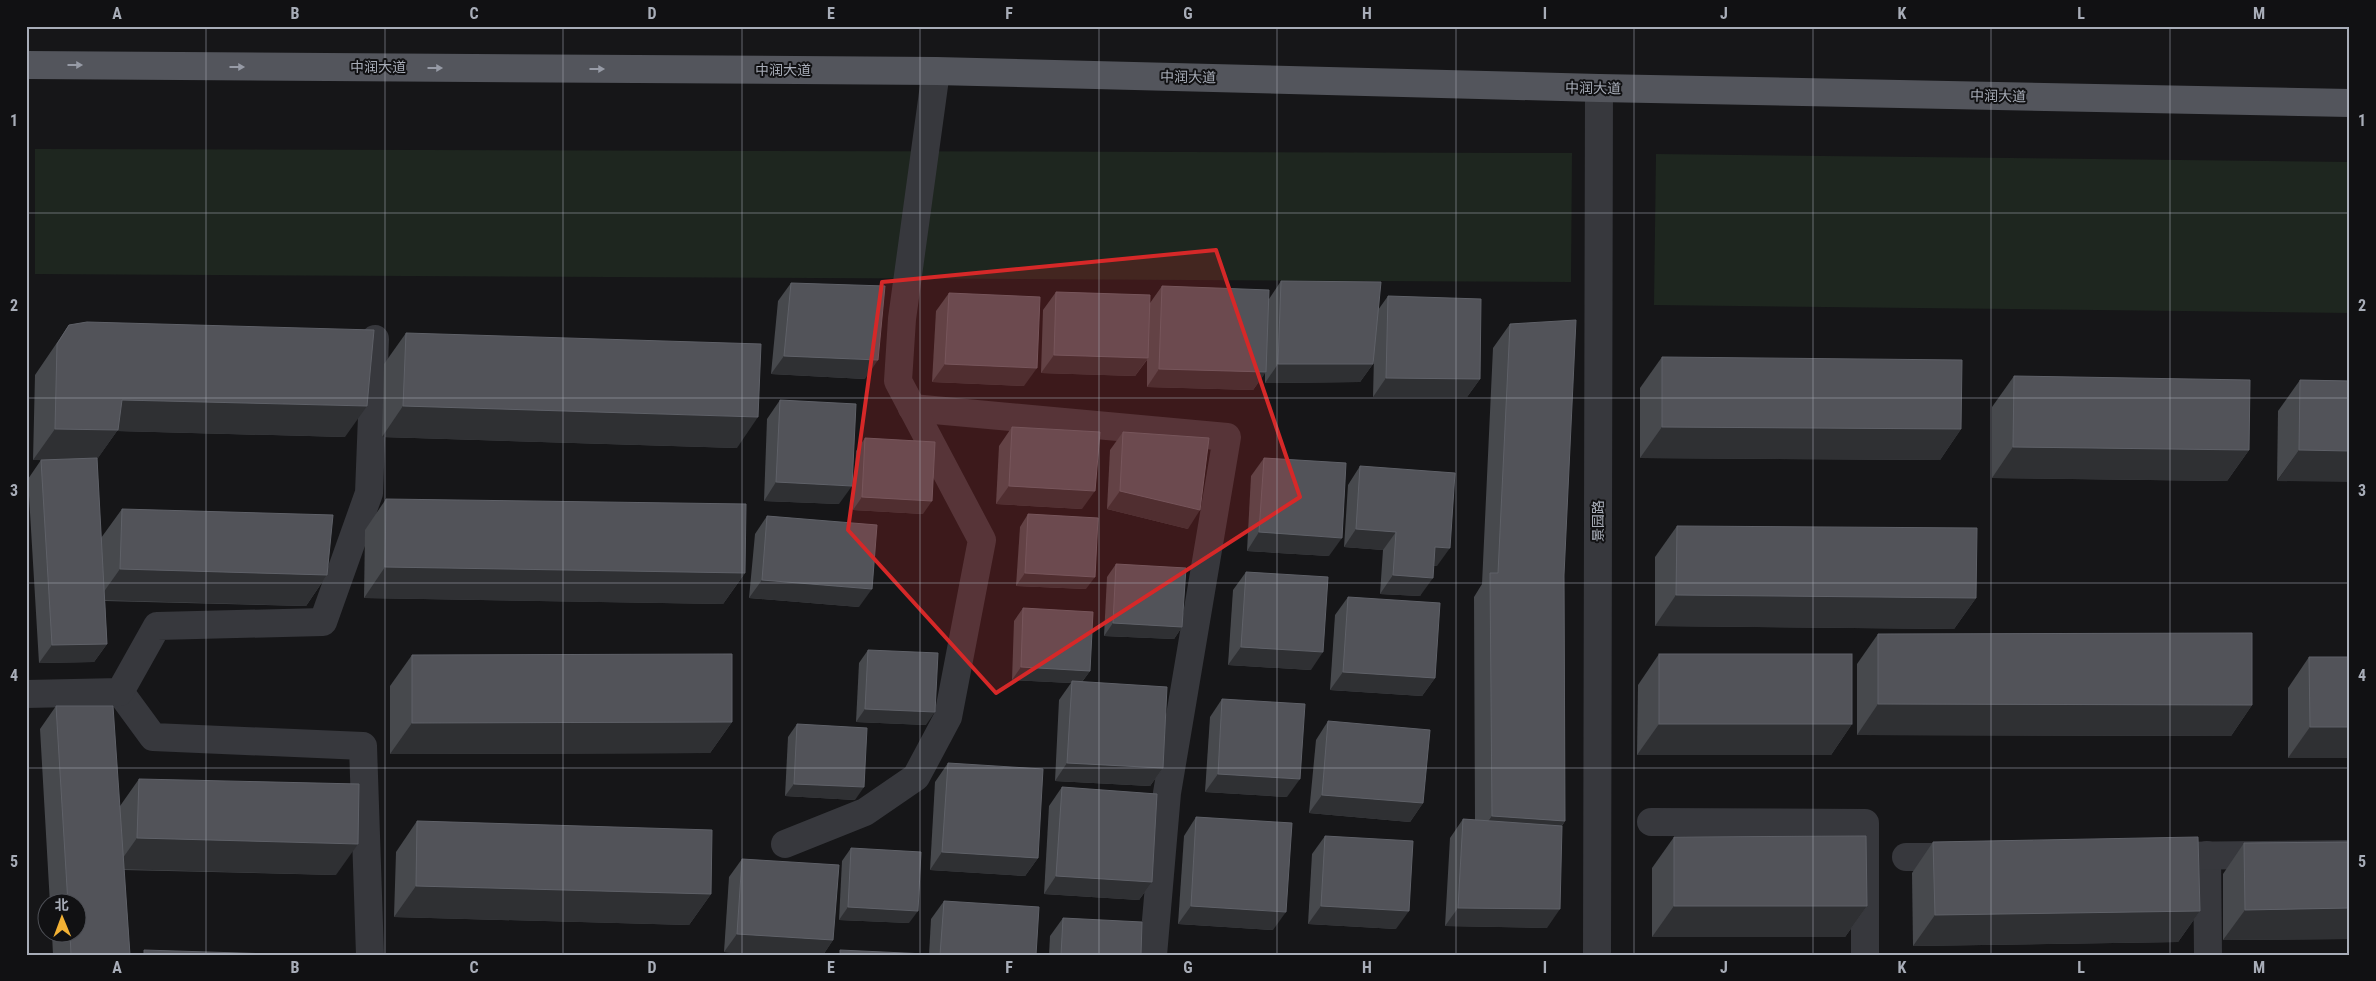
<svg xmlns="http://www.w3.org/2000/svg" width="2376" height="981" viewBox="0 0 2376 981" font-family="'Roboto Condensed','Noto Sans SC',sans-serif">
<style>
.green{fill:#1e261f}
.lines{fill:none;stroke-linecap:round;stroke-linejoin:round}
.minor{stroke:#37383d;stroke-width:28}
.primary{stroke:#53555c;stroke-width:28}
.wall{fill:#47494d}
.shaded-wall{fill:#2f3033}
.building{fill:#525359;stroke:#5f6168}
.oneway{fill:#979ba6}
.marked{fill:#d62828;fill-opacity:0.2;stroke:#d62828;stroke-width:4;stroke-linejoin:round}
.grid{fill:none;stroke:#a8adb8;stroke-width:1;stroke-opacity:0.55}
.labels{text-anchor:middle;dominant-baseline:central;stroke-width:4;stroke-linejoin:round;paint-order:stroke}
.street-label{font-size:14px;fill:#a8adb8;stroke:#111113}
.neatline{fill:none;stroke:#a8adb8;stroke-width:2}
.grid-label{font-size:16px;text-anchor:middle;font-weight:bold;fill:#a8adb8}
</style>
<rect width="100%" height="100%" fill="#161618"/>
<!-- green -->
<g class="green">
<path d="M35 149 1572 153 1571 282 35 274Z"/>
<path d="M1656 154 2350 162V313L1654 305Z"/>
</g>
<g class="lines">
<!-- minor -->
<g class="minor">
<path d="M912 408 1227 437 1167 793 1153 955"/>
<path d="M120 692 153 737 363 746 370 955"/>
<path d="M26 694 120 692 157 626 323 622 369 493 375 339"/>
<path d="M1651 822 1865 823V955"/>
<path d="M785 844 865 812 916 777 948 717 982 540 898 381 902 319 936 71"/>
<path d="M2207 855 2208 955"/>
<path d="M2161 856 2350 854"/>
<path d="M1906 857H1961"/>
<path d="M1597 955 1599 88"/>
</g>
<!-- primary -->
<path class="primary" d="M26 65 936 71 1599 88 2350 103"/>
</g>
<!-- wall -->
<g class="wall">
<path d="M1281 281 1378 310 1388 296 1480 379 1467 397H1373L1374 356 1373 364 1360 382 1265 383V373L1253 390 1147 387V360L1135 376 1041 373 1043 310 1056 292 1150 303 1162 286 1269 299Z"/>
<path d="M791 283 865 379 771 374 778 301Z"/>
<path d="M949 293 1024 386 932 382 936 311Z"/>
<path d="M1510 324 1564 575 1565 821 1562 826 1547 928 1445 926 1450 838 1463 819 1475 820 1474 597 1482 584 1493 348Z"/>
<path d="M69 325 345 437 117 431 97 459 101 538 122 509 327 575 306 606 105 601 107 644 94 662 39 663 28 479 41 460H48H33L35 375Z"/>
<path d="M406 333 737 448 382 437 384 364Z"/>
<path d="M1662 357 1961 429 1940 460 1640 458V388Z"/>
<path d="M2014 376 2249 450 2227 481 1992 478V407Z"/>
<path d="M2300 380 2350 381 2277 481 2278 411Z"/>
<path d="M780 400 839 504 764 501 767 419Z"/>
<path d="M1012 427 1082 509 996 504 999 446Z"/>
<path d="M1123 432 1188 529 1107 509 1110 450Z"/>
<path d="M865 438 923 514 853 510 856 451Z"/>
<path d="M1264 458 1329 556 1247 551 1251 476Z"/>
<path d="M1360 466 1437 566H1433L1420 596 1380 594 1383 550 1344 547 1348 485Z"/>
<path d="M386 499 745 573 723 604 364 598 365 530Z"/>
<path d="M1028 514 1086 589 1016 586 1020 527Z"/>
<path d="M767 516 859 607 749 598 755 534Z"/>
<path d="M1677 526 1976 598 1954 629 1655 626V557Z"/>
<path d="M1116 564 1182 627 1174 639 1104 636 1107 577Z"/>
<path d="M1246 572 1311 670 1228 665 1233 590Z"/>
<path d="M1348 597 1435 678 1422 696 1330 690 1335 615Z"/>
<path d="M1023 608 1090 671 1082 682 1163 768 1150 786 1055 781 1059 700 1071 683 1012 680 1014 621Z"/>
<path d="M1878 634 2252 705 2231 736 1857 735V664Z"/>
<path d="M868 650 926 725 856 722 859 663Z"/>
<path d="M1659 654 1852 724 1831 755H1637L1638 685Z"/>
<path d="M412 655 732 722 710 753 390 754V686Z"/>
<path d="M2309 657 2350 758H2288V688Z"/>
<path d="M1222 699 1287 797 1205 792 1210 717Z"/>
<path d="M56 706 120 806 139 779 336 875 124 870 130 955H53L52 934H78V904H50L40 729Z"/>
<path d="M1328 721 1423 803 1410 822 1309 813 1316 740Z"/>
<path d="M797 724 855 800 785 796 788 737Z"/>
<path d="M948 763 1038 858 1025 876 930 870 935 782Z"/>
<path d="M1062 787 1152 882 1139 900 1044 894 1049 806Z"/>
<path d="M1196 817 1273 930 1178 924 1184 836Z"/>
<path d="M417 821 711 894 689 925 394 917 396 852Z"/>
<path d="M1325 836 1396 929 1308 924 1312 854Z"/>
<path d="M1674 837 1867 906 1845 937H1652V868Z"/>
<path d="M1933 842 2200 911 2178 942 1913 946 1912 873Z"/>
<path d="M2350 842V939L2223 940V874L2244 843Z"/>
<path d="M851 848 909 923 839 920 842 861Z"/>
<path d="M742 859 833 940 823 955H763L724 952 729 877Z"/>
<path d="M944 901 1036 955H929L931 919Z"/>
<path d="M1063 918 1141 955H1049L1050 936Z"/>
</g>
<!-- shaded-wall -->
<g class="shaded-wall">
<path d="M1054 355 1148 358 1135 376 1041 373Z"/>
<path d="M784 356 878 360 865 379 771 374Z"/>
<path d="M945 364 1037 368 1024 386 932 382Z"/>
<path d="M1278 364H1373L1360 382 1265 383Z"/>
<path d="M1159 369 1266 372 1253 390 1147 387Z"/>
<path d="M1386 378 1480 379 1467 397H1373Z"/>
<path d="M122 400 367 406 345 437 117 431 96 461 33 460 55 429Z"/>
<path d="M403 406 758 417 737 448 382 437Z"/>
<path d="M1662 427 1961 429 1940 460 1640 458Z"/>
<path d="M2013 447 2249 450 2227 481 1992 478Z"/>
<path d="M2299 450 2350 451V482L2277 481Z"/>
<path d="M776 482 852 486 839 504 764 501Z"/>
<path d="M1009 486 1095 491 1082 509 996 504Z"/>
<path d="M1120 491 1200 510 1188 529 1107 509Z"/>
<path d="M862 497 932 501 923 514 853 510Z"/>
<path d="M1356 529 1396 532 1383 550 1344 547Z"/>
<path d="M1259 532 1342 538 1329 556 1247 551Z"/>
<path d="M1435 547 1450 548 1437 566 1422 565Z"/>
<path d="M385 567 745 573 723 604 364 598Z"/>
<path d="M120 569 327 575 306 606 98 600Z"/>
<path d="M1025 573 1095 577 1086 589 1016 586Z"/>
<path d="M1393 575 1433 578 1420 596 1380 594Z"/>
<path d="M762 580 872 589 859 607 749 598Z"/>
<path d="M1676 595 1976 598 1954 629 1655 626Z"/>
<path d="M1113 623 1182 627 1174 639 1104 636Z"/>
<path d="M107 644 94 662 39 663 52 645Z"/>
<path d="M1241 647 1323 652 1311 670 1228 665Z"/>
<path d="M1021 667 1090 671 1081 683 1072 681 1071 683 1012 680Z"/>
<path d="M1343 672 1435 678 1422 696 1330 690Z"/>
<path d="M1878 704 2252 705 2231 736 1857 735Z"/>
<path d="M865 709 935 712 926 725 856 722Z"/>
<path d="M732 722 710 753 390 754 412 723Z"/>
<path d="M1659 724H1852L1831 755H1637Z"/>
<path d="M2310 727H2350V758H2288Z"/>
<path d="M1067 763 1163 768 1150 786 1055 781Z"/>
<path d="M1218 774 1300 779 1287 797 1205 792Z"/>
<path d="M794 784 864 787 855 800 785 796Z"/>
<path d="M1322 795 1423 803 1410 822 1309 813Z"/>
<path d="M1492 816 1565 821 1549 844 1475 839Z"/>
<path d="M137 838 358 844 336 875 115 869Z"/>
<path d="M942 852 1038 858 1025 876 930 870Z"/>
<path d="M1056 876 1152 882 1139 900 1044 894Z"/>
<path d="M416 886 711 894 689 925 394 917Z"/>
<path d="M1191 906 1286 912 1273 930 1178 924Z"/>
<path d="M1321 906 1409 911 1396 929 1308 924Z"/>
<path d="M1674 906H1867L1845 937H1652Z"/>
<path d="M848 907 918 911 909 923 839 920Z"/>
<path d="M1458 908 1560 909 1547 928 1445 926Z"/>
<path d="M2350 908V939L2223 940 2245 910Z"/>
<path d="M2200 911 2178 942 1913 946 1935 915Z"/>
<path d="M737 934 833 940 823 955H763L724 952Z"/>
</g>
<!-- building -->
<g class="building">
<path d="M1281 281 1381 282 1373 364H1278Z"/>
<path d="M791 283 885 286 878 360 784 356Z"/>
<path d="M1162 286 1269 290 1266 372 1159 369Z"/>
<path d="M1056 292 1150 295 1148 358 1054 355Z"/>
<path d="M949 293 1040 297 1037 368 945 364Z"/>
<path d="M1388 296 1481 299 1480 379 1386 378Z"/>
<path d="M1576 320 1564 575 1565 821 1492 816 1490 573H1498L1510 324Z"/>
<path d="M87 322 374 330 367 406 122 400 118 430 55 429 57 344 69 325Z"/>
<path d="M406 333 761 344 758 417 403 406Z"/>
<path d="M1662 357 1962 360 1961 429 1662 427Z"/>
<path d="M2014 376 2250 380 2249 450 2013 447Z"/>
<path d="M2300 380 2350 381V451L2299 450Z"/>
<path d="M780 400 856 404 852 486 776 482Z"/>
<path d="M1012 427 1100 432 1095 491 1009 486Z"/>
<path d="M1123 432 1209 438 1200 510 1120 491Z"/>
<path d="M865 438 935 442 932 501 862 497Z"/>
<path d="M97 458 107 644 52 645 41 460Z"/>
<path d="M1264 458 1346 463 1342 538 1259 532Z"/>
<path d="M1360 466 1455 473 1450 548 1435 547 1433 578 1393 575 1396 532 1356 529Z"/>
<path d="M386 499 746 504 745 573 385 567Z"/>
<path d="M122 509 333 515 327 575 120 569Z"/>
<path d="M1028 514 1098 518 1095 577 1025 573Z"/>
<path d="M767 516 877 525 872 589 762 580Z"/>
<path d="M1677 526 1977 528 1976 598 1676 595Z"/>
<path d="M1116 564 1186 568 1182 627 1113 623Z"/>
<path d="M1246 572 1328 577 1323 652 1241 647Z"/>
<path d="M1348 597 1440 603 1435 678 1343 672Z"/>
<path d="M1023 608 1093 612 1090 671 1021 667Z"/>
<path d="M2252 633V705L1878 704V634Z"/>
<path d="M868 650 938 653 935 712 865 709Z"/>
<path d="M732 654V722L412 723V655Z"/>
<rect x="1659" y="654" width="193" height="70"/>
<path d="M2309 657H2350V727H2310Z"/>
<path d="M1072 681 1167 687 1163 768 1067 763Z"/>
<path d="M1222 699 1305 704 1300 779 1218 774Z"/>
<path d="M56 706H113L130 955H71L70 934H78V904H68Z"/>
<path d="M1328 721 1430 730 1423 803 1322 795Z"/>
<path d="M797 724 867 728 864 787 794 784Z"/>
<path d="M948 763 1043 769 1038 858 942 852Z"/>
<path d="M139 779 359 784 358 844 137 838Z"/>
<path d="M1062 787 1157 794 1152 882 1056 876Z"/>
<path d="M1196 817 1292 823 1286 912 1191 906Z"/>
<path d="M1463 819 1562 826 1560 909 1458 908Z"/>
<path d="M417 821 712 830 711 894 416 886Z"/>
<path d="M1325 836 1413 841 1409 911 1321 906Z"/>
<path d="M1866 836 1867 906H1674V837Z"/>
<path d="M2198 837 2200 911 1935 915 1933 842Z"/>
<path d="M2350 842V908L2245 910 2244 843Z"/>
<path d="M851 848 921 852 918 911 848 907Z"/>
<path d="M742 859 839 865 833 940 737 934Z"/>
<path d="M944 901 1039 907 1036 955H940Z"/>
<path d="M1063 918 1142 922 1141 955H1061Z"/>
<path d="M144 950 304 955H144Z"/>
<path d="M840 950 926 954V955H840Z"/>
</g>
<!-- one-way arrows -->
<defs><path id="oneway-solid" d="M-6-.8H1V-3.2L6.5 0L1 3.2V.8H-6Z" transform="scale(1.25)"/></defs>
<g class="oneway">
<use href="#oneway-solid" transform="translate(75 65)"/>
<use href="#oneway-solid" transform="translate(237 67)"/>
<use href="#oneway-solid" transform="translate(435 68)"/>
<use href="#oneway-solid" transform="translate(597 69)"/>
</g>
<!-- marked area -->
<path class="marked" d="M1216 250 1300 497 996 693 848 530 882 282Z"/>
<!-- grid -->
<path class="grid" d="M206 26V955M385 26V955M563 26V955M742 26V955M920 26V955M1099 26V955M1277 26V955M1456 26V955M1634 26V955M1813 26V955M1991 26V955M2170 26V955M26 213H2350M26 398H2350M26 583H2350M26 768H2350"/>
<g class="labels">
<!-- street labels -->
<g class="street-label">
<text x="378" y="67">中润大道</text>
<text x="783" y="70">中润大道</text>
<text transform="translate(1188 77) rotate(1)">中润大道</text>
<text transform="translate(1593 88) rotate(1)">中润大道</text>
<text transform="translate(1998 96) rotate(1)">中润大道</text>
<text transform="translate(1598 521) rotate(-90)">景园路</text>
</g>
</g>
<!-- border -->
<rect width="2376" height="981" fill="none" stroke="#111113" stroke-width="55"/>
<!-- north arrow -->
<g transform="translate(62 918) rotate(359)"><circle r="24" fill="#111113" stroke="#4d4f55"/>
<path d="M0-4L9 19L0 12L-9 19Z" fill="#f2b134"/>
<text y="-8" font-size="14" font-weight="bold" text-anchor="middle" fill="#a8adb8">北</text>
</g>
<rect x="28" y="28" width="2320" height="926" class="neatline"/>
<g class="grid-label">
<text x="117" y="19">A</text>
<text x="295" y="19">B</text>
<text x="474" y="19">C</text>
<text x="652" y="19">D</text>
<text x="831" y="19">E</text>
<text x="1009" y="19">F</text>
<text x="1188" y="19">G</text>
<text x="1367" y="19">H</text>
<text x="1545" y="19">I</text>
<text x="1724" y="19">J</text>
<text x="1902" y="19">K</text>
<text x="2081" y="19">L</text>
<text x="2259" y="19">M</text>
<text x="14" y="126">1</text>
<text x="2362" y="126">1</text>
<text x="14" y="311">2</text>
<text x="2362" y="311">2</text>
<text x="14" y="496">3</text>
<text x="2362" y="496">3</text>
<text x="14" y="681">4</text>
<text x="2362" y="681">4</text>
<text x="14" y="867">5</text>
<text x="2362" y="867">5</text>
<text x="117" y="973">A</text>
<text x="295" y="973">B</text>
<text x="474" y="973">C</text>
<text x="652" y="973">D</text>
<text x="831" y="973">E</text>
<text x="1009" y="973">F</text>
<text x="1188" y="973">G</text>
<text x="1367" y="973">H</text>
<text x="1545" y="973">I</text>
<text x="1724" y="973">J</text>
<text x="1902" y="973">K</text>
<text x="2081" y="973">L</text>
<text x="2259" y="973">M</text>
</g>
</svg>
